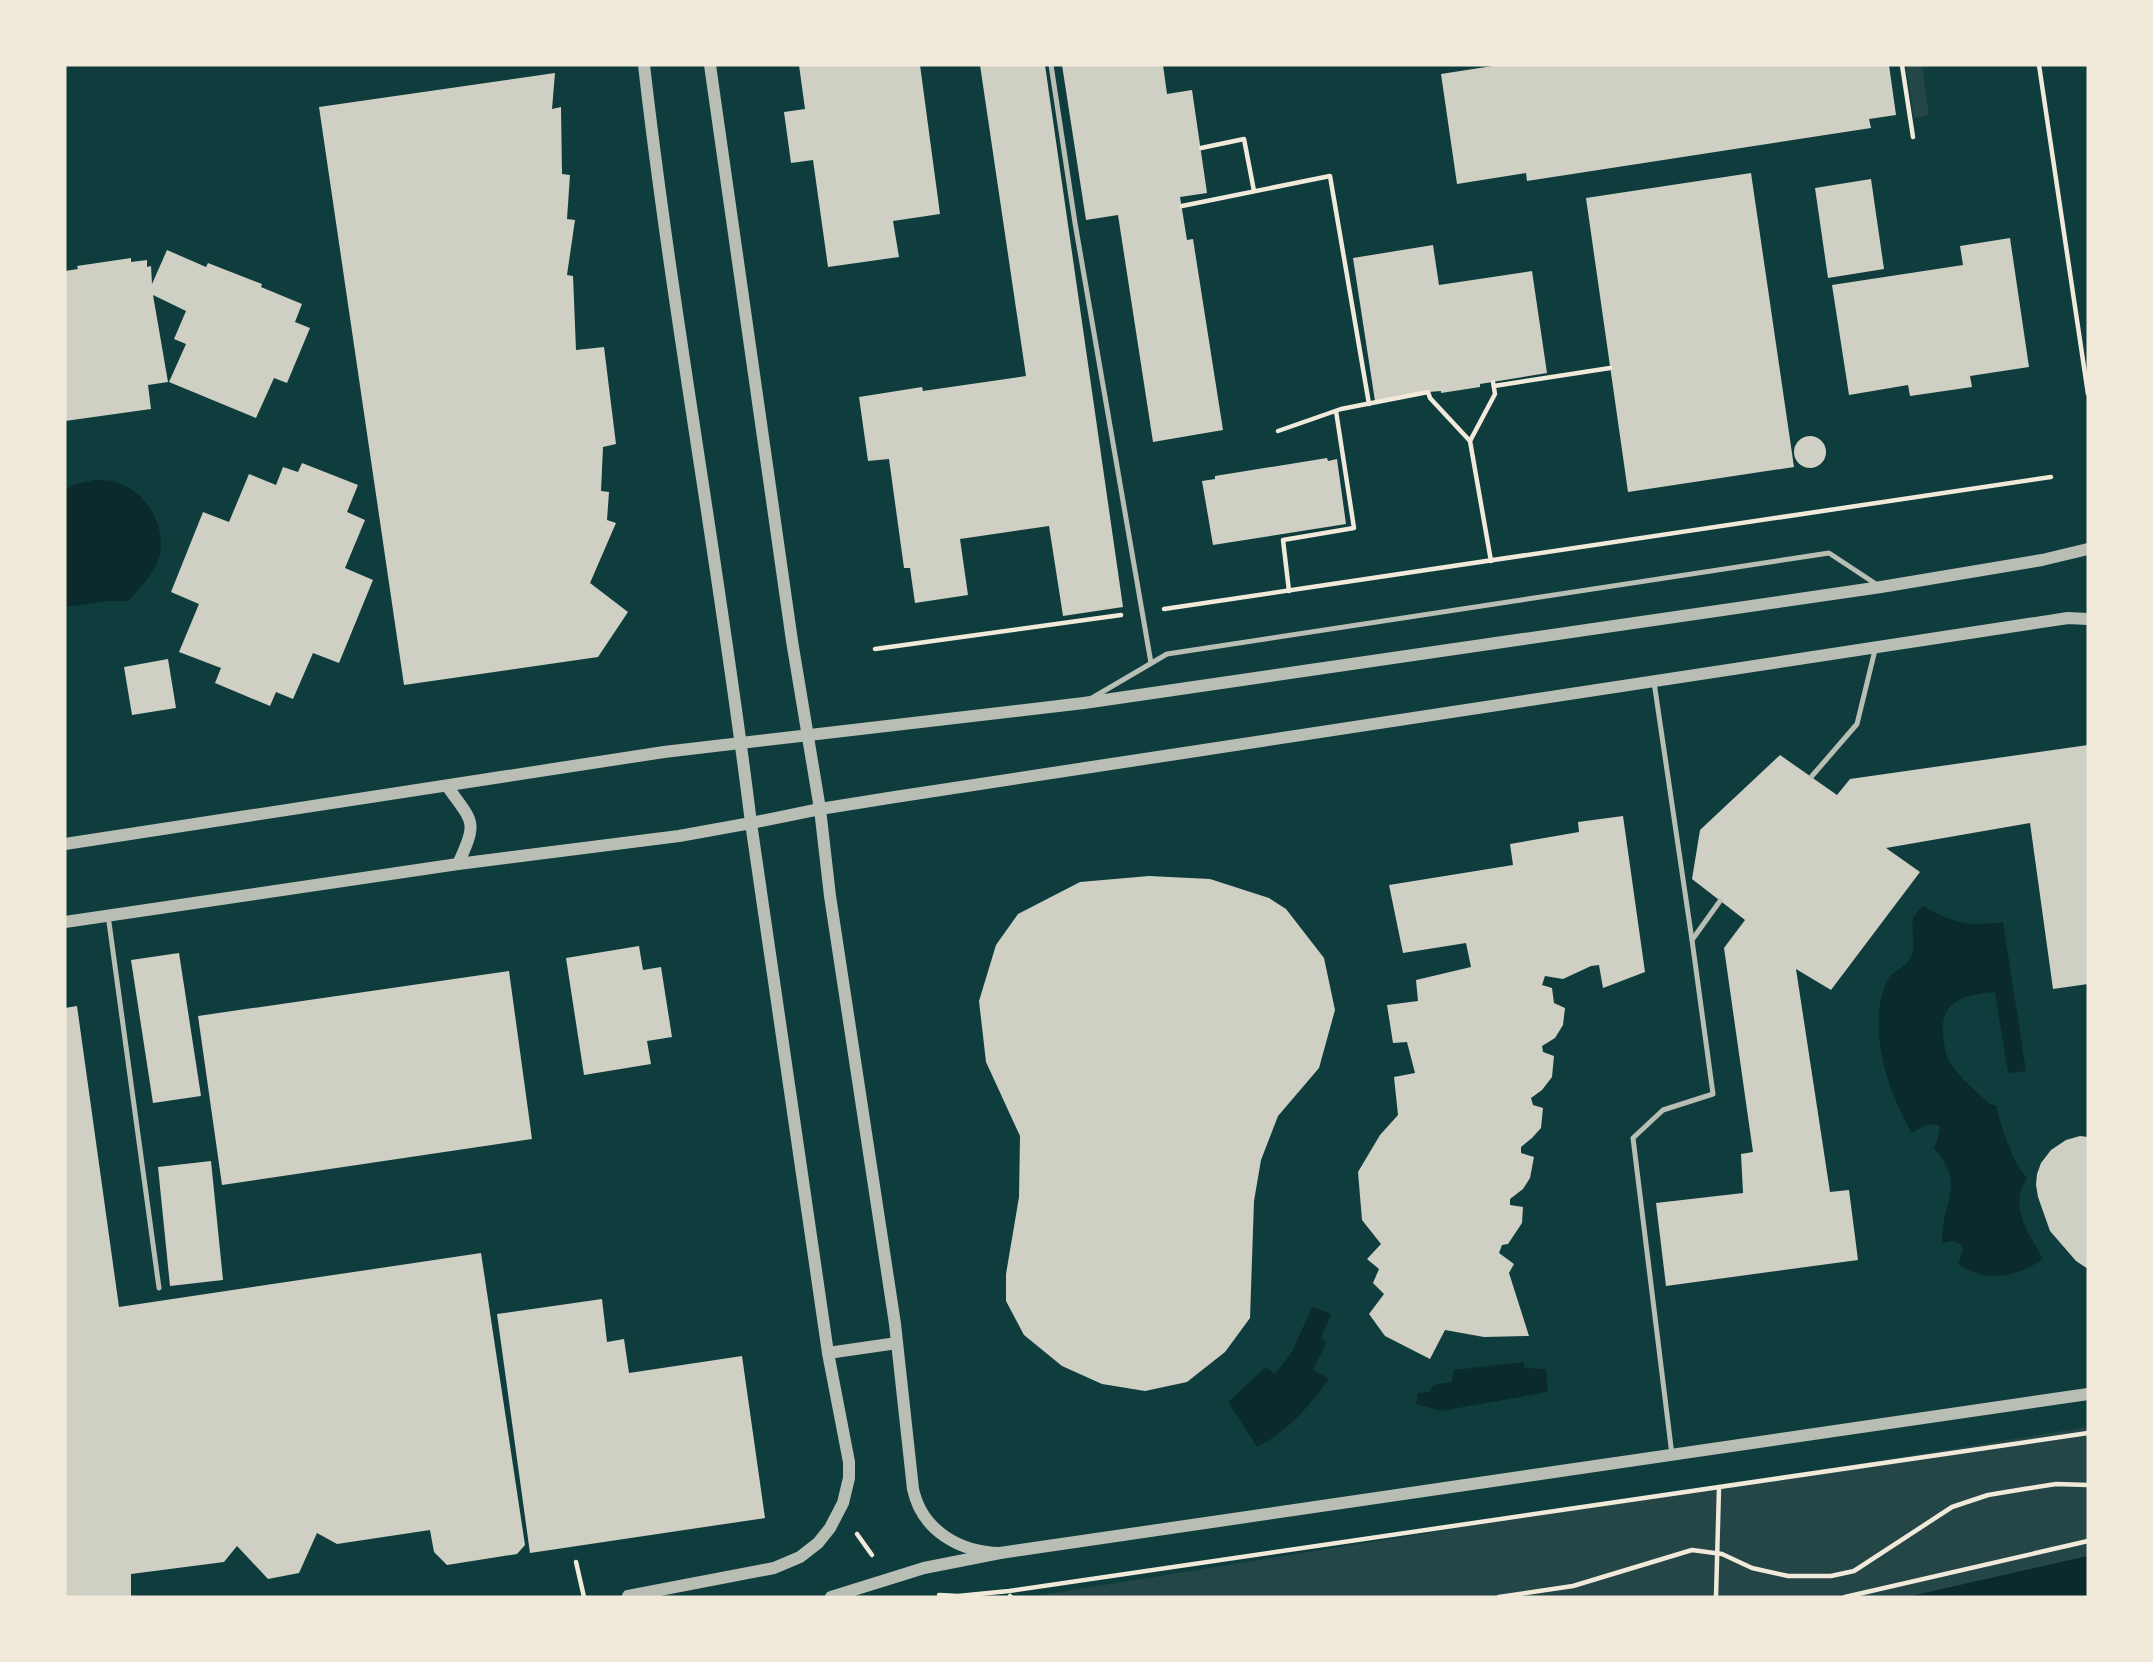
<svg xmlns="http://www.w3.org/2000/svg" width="2153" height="1662" viewBox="0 0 2153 1662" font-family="'Varela Round',sans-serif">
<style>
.green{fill:#244646}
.water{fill:#0a2a2b}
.building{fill:#cfcfc3}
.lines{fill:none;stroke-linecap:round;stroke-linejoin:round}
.path{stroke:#f1e9da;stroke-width:4.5}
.service{stroke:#b8beb3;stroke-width:5}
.tertiary{stroke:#b8beb3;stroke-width:12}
</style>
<rect width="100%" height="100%" fill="#0f3d3e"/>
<!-- green -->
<g class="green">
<path d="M1906 65H1922L1929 115 1914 118Z"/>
<path d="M2088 1427V1556L1907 1597H1029Z"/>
</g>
<!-- water -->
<g class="water">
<path d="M94 480C101 480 109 480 116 482 150 492 171 534 156 566 149 580 137 589 129 601H110L65 607V490L76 484Z"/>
<path d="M1923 906C1952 923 1970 927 2003 922L2026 1071 2008 1073 1995 992C1968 994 1939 1000 1943 1034 1944 1042 1945 1053 1949 1061 1959 1078 1977 1092 1991 1105H1996C2001 1127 2012 1161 2027 1178 2008 1208 2028 1231 2043 1259 2016 1277 1987 1284 1958 1264L1963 1250 1961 1244 1952 1241 1942 1243C1940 1203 1968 1186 1934 1148L1938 1138 1940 1127 1936 1124 1926 1125 1912 1133C1888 1093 1867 1028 1886 983 1891 970 1904 971 1911 956 1917 943 1910 929 1913 919 1914 915 1920 909 1923 906Z"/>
<path d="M1312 1307 1331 1314 1321 1338 1327 1342 1313 1370 1329 1379C1309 1407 1288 1431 1257 1447L1228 1402 1266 1367 1275 1374 1292 1352Z"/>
<path d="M1523 1362 1525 1368 1546 1369 1548 1392 1441 1411 1416 1404 1418 1393 1430 1392 1433 1385 1452 1382 1454 1370Z"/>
<path d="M2088 1556V1597H1907Z"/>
</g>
<!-- building -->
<g class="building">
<path d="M799 65H920L940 214 893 221 899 257 828 267 813 160 791 163 784 112 805 109Z"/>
<path d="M980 65H1045L1123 607 1063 616 1049 526 960 539 968 595 915 603 910 568H904L889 459 868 461 859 397 922 387 923 391 1026 376Z"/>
<path d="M1062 65H1163L1167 94 1192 90 1207 193 1180 197 1187 240 1193 239 1223 430 1153 442 1118 215 1086 220Z"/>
<path d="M1499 65H1889L1896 115 1869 119 1871 128 1527 181 1526 173 1457 184 1441 74Z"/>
<path d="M555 73 552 109 561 107 562 174 570 175 567 219 575 220 567 275 573 276 576 350 604 347 616 444 603 447 601 491 609 492 607 520 616 523 590 583 628 612 598 657 404 685 319 107Z"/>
<path d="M1751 173 1794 467 1628 492 1586 198Z"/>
<path d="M1871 179 1884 269 1828 278 1815 188Z"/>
<path d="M2010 238 2029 367 1970 376 1972 387 1910 396 1908 385 1849 395 1832 285 1963 265 1960 246Z"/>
<path d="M1433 245 1439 285 1532 271 1547 373 1480 384V387L1441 393V391L1428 392 1375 401 1353 258Z"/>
<path d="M167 250 206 267 208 263 262 284 261 287 302 304 295 322 310 328 287 383 274 378 256 418 169 382 186 344 174 339 186 311 153 295 168 382 148 385 151 409 65 421V271L78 269 77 266 131 258V262L147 260V267L151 266 152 284Z"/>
<circle cx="1810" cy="452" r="16"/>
<path d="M1327 458 1328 461 1337 459 1346 524 1213 545 1202 481 1215 479V476Z"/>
<path d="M302 463 358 485 347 512 365 520 345 568 373 580 339 663 313 653 293 699 276 692 270 706 215 683 221 668 179 652 199 604 171 592 203 512 229 522 249 474 276 485 283 467 298 472Z"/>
<path d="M168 659 176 708 132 715 124 667Z"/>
<path d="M2088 745V984L2053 989 2030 823 1886 848 1920 872 1831 990 1796 969 1830 1192 1849 1190 1858 1260 1666 1286 1656 1203 1743 1193 1741 1154 1753 1152 1724 948 1745 920 1692 879 1700 830 1780 755 1837 795 1850 779Z"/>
<path d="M1623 816 1645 972 1603 988 1599 965 1591 966 1563 979 1545 976 1542 985 1552 988 1554 1003 1565 1008 1563 1025 1555 1038 1542 1046 1543 1052 1554 1056 1552 1077 1542 1090 1531 1098 1533 1105 1543 1108 1541 1128 1532 1138 1521 1147V1153L1534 1157 1530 1178 1523 1189 1510 1199V1205L1523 1207 1522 1223 1508 1244 1502 1245 1499 1253 1514 1264 1509 1273 1529 1336 1484 1337 1445 1330 1430 1359 1385 1336 1369 1314 1384 1294 1373 1283 1379 1269 1367 1259 1381 1244 1362 1220 1358 1172 1380 1135 1398 1115 1394 1077 1415 1073 1407 1042 1393 1043 1387 1005 1418 1001 1416 980 1471 967 1466 943 1403 953 1389 885 1513 865 1510 844 1579 832 1578 822Z"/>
<path d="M1149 876 1210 879 1269 898 1286 909 1324 958 1335 1010 1319 1068 1278 1116 1261 1160 1254 1201 1250 1318 1225 1352 1187 1382 1145 1391 1102 1384 1062 1366 1024 1335 1006 1301V1274L1019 1197 1020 1136 986 1062 979 1001 996 945 1018 914 1080 882Z"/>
<path d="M639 946 643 970 661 967 672 1037 647 1041 651 1064 584 1075 566 958Z"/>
<path d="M179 953 201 1096 153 1103 131 960Z"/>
<path d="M509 971 532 1139 222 1185 198 1016Z"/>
<path d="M77 1006 119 1307 481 1253 525 1545 517 1554 447 1565 434 1552 430 1530 337 1544 317 1533 299 1573 268 1579 237 1546 224 1562 131 1574V1597H65V1008Z"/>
<path d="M2080 1136 2088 1137V1269L2076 1261 2050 1231 2038 1197 2036 1185 2037 1174 2041 1163 2051 1150 2066 1140Z"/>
<path d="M211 1161 223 1280 170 1286 158 1167Z"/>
<path d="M602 1299 607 1342 624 1339 629 1373 742 1356 765 1518 530 1553 497 1314Z"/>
</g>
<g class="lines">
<!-- path -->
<g class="path">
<path d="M1902 65 1913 137"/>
<path d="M2039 65 2088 394"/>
<path d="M1201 148 1244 139 1254 191"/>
<path d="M1182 206 1330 176 1369 404"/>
<path d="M1494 386 1610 368"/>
<path d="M1278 431 1341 409 1428 392 1430 398 1470 441"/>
<path d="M1491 561 1470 441 1495 394 1493 382"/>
<path d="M1289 591 1283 540 1354 528 1336 411"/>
<path d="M1164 609 2051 477"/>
<path d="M875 649 1121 615"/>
<path d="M857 1534 872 1555"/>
<path d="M576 1562 584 1597"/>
<path d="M939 1595 958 1596 1009 1591 2088 1433"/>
<path d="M1010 1596 1011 1597"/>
<path d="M1499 1597 1573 1586 1692 1550 1722 1554 1752 1568 1788 1576H1831L1854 1571 1952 1507 1988 1495 2024 1489 2056 1484 2088 1485"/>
<path d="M1716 1597 1719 1488"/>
<path d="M1845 1597 2088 1541"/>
</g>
<!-- service -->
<g class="service">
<path d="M1051 65 1075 223 1151 663"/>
<path d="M1654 682 1692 940"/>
<path d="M1092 698 1167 654 1829 553 1876 584"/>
<path d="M1812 776 1857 724 1875 650"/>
<path d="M108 915 159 1288"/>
<path d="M1672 1455 1633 1138 1663 1110 1713 1094 1692 940 1720 901"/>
</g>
<!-- tertiary -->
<g class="tertiary">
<path d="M710 65 792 641 820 809 830 896 895 1324 913 1489C922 1531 960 1552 1000 1553"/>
<path d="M447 786C474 824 478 820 458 864"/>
<path d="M65 844 664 752 1084 703 1881 587 2042 560 2088 549"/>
<path d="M65 922 458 864 679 836 751 823 820 809 895 797 2068 618 2088 619"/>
<path d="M828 1353 897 1343"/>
<path d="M628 1596 774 1568 800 1557 818 1543 830 1528 843 1503 849 1478V1462L828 1353 751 823C720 570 673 318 644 65"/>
<path d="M831 1597 924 1568 1000 1553 2088 1394"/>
</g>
</g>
<!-- border -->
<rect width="2153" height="1662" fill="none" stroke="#f1e9da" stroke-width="133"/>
</svg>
